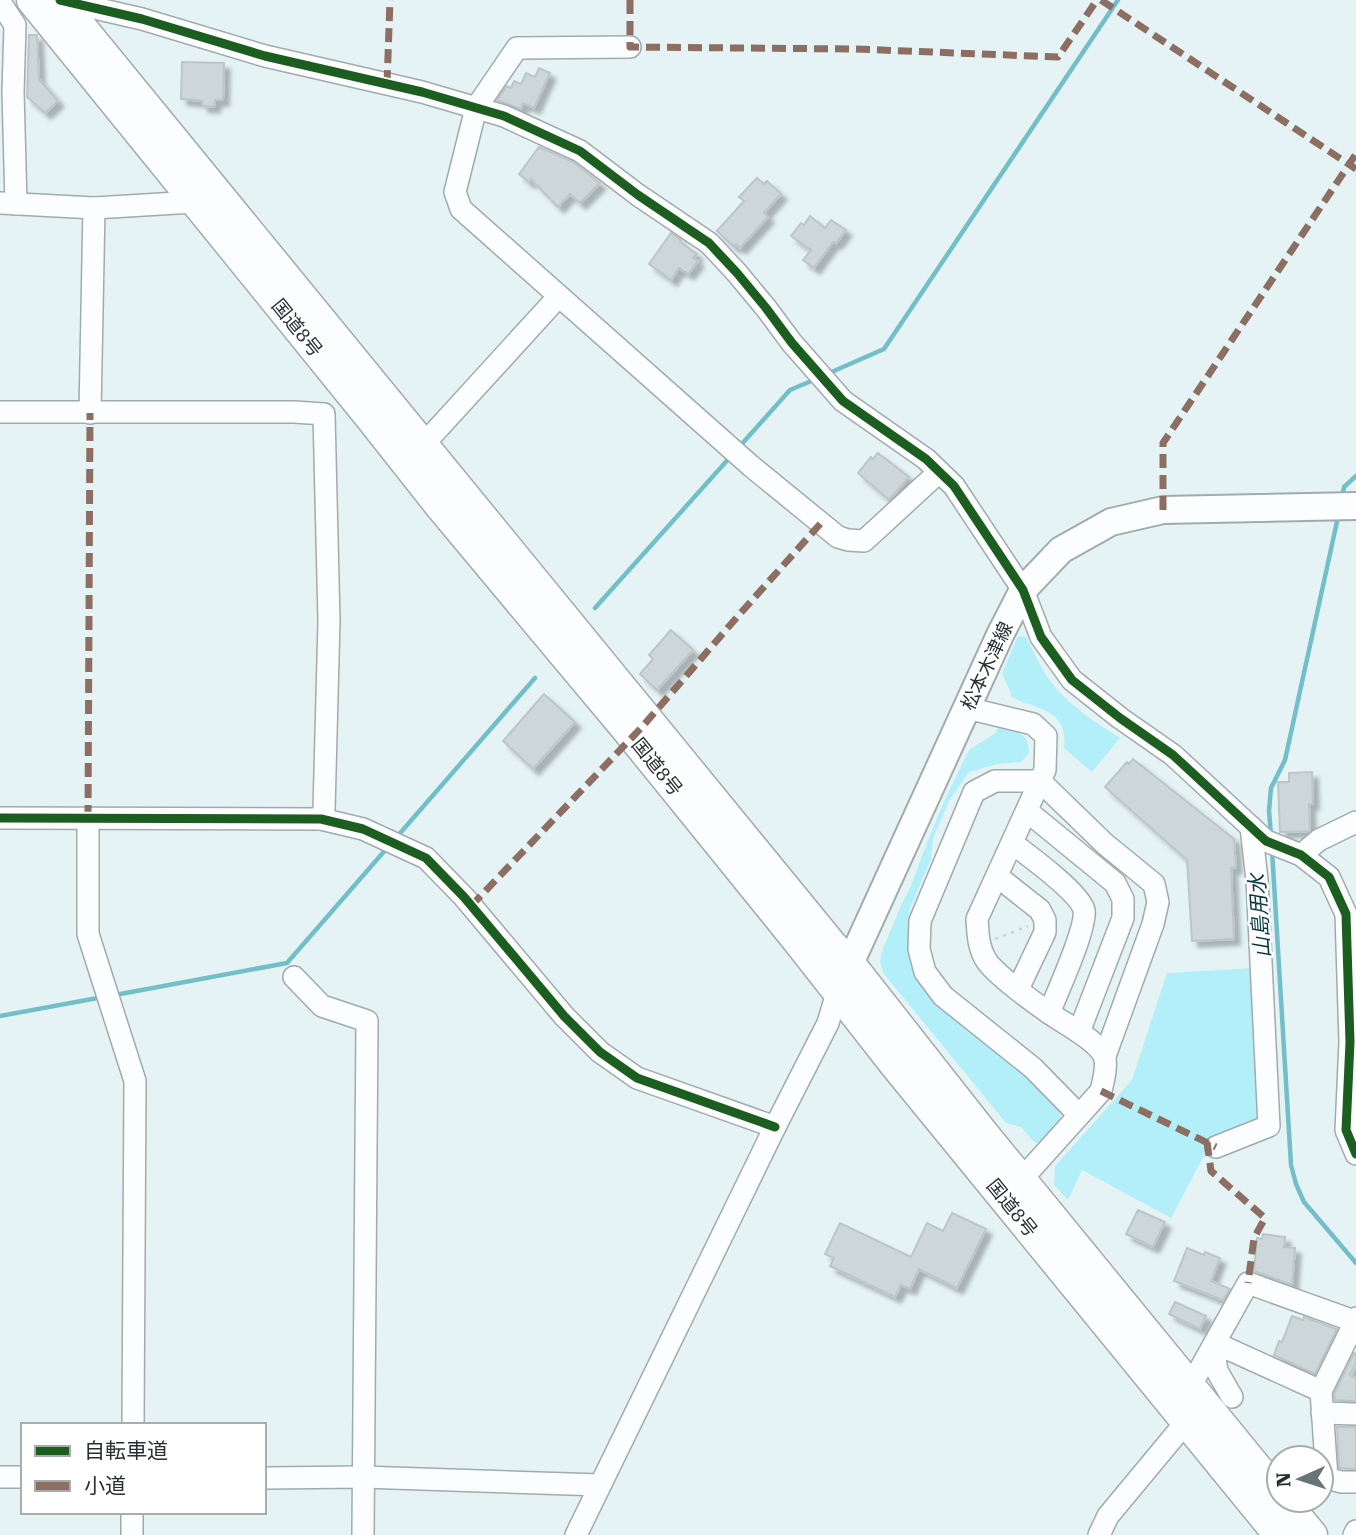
<svg xmlns="http://www.w3.org/2000/svg" width="1356" height="1535" viewBox="0 0 1356 1535" font-family="'Roboto Serif','Noto Sans JP',serif">
<style>
.green{fill:#b3eff8}
.lines{fill:none;stroke-linecap:round;stroke-linejoin:round}
.stream{stroke:#72bfc9;stroke-width:4.5}
.building{fill:#cdd7d9;stroke:#bcc6c8;stroke-width:2;filter:url(#shadow)}
.minor-casing{stroke:#a1abac;stroke-width:24}
.major-casing{stroke:#a1abac;stroke-width:30}
.highway-casing{stroke:#a1abac;stroke-width:33}
.path{stroke:#d1d4d5;stroke-width:2.5;stroke-dasharray:3.5 5;stroke-linecap:butt}
.minor{stroke:#fbfdfe;stroke-width:21}
.major{stroke:#fbfdfe;stroke-width:26}
.highway{stroke:#fbfdfe;stroke-width:30}
.quiet{stroke:#8d6e63;stroke-width:7;stroke-dasharray:14 7;stroke-linecap:butt}
.cycleway-casing{stroke:#fff;stroke-width:13}
.cycleway{stroke:#1b5e20;stroke-width:9}
.labels{text-anchor:middle;dominant-baseline:central;stroke-width:5;stroke-linejoin:round;paint-order:stroke}
.street-label{font-size:19px;fill:#262f31;stroke:#fff}
.water-label{font-size:21px;font-style:italic;fill:#08393f;stroke:#fff}
</style>
<defs>
<filter id="shadow"><feDropShadow dx="6" dy="6" stdDeviation="2" flood-color="#0004"/></filter>
</defs>
<rect width="100%" height="100%" fill="#e6f3f5"/>
<!-- green -->
<g class="green">
<path d="M1018 636 1026 637C1034 652 1040 667 1050 681 1068 705 1095 722 1120 738L1092 772 1064 748C1068 709 1038 710 1011 697V693L1002 673Z"/>
<path d="M1004 727C1020 732 1029 735 1029 753L1021 762 997 764 969 772 949 801 933 839 931 859 909 911 908 936 912 963 1052 1090C1062 1110 1063 1109 1057 1130L1037 1143 1034 1142 1021 1127 1006 1123 884 974 880 962 882 951 903 901 911 886 926 845 945 799 969 750 996 733 998 728Z"/>
<path d="M1255 968 1264 1116 1209 1146 1171 1218 1082 1170 1068 1200 1054 1185 1055 1166 1132 1080 1167 973Z"/>
</g>
<g class="lines">
<!-- stream -->
<g class="stream">
<path d="M827 374 884 349 1118 0"/>
<path d="M740 446 790 390 816 379"/>
<path d="M1342 498 1344 487 1356 476"/>
<path d="M595 608 732 455"/>
<path d="M1271 835 1269 811 1271 788 1285 760 1338 517"/>
<path d="M395 839 535 678"/>
<path d="M1272 850 1291 1165 1296 1184 1304 1202 1356 1263"/>
<path d="M115 995 287 963 387 848"/>
<path d="M0 1016 103 997"/>
</g>
</g>
<!-- building -->
<g class="building">
<path d="M29 35H37L39 79 58 101 45 113 27 97Z"/>
<path d="M182 62 224 63 223 100H215L214 107 202 106V101L181 99Z"/>
<path d="M539 68 550 73 534 108 523 103 521 109 497 100 507 86 511 88 514 81 521 84 526 73 535 77Z"/>
<path d="M539 147 573 162 600 183 580 203 570 194 558 207 531 179 529 182 519 174Z"/>
<path d="M757 178 764 184 767 181 781 194 764 213 768 217 740 248 736 244 734 247 717 231 744 201 739 197Z"/>
<path d="M810 216 825 228 831 220 846 230 836 243 833 242 814 268 803 260 811 250 791 236 801 223 804 225Z"/>
<path d="M671 233 681 240 680 242 697 254 693 258 698 261 688 274 679 268 671 280 649 264Z"/>
<path d="M878 453 909 477 889 500 858 473 871 457 873 459Z"/>
<path d="M671 630 693 650 657 690 640 674 653 659 649 655Z"/>
<path d="M544 694 575 722 533 769 503 741Z"/>
<path d="M1133 759 1234 839 1236 868H1231L1234 939 1192 941 1187 860 1105 787 1127 762 1129 764Z"/>
<path d="M1312 772 1313 804H1309L1310 831 1280 832 1278 782H1289V773Z"/>
<path d="M1138 1210 1165 1222 1153 1247 1126 1234Z"/>
<path d="M952 1213 986 1229 957 1288 919 1269 910 1289 901 1285 895 1297 830 1266 834 1258 825 1254 840 1223 911 1257 927 1223 943 1231Z"/>
<path d="M1263 1234 1285 1237 1284 1247 1295 1248 1292 1285 1254 1271 1257 1238 1262 1239Z"/>
<path d="M1187 1248 1204 1255 1205 1252 1220 1258 1211 1281 1230 1289 1223 1300 1174 1281Z"/>
<path d="M1175 1302 1206 1316 1200 1329 1169 1314Z"/>
<path d="M1292 1316 1303 1320 1304 1317 1337 1329 1315 1374 1274 1355 1279 1341 1282 1342Z"/>
<path d="M1354 1353 1356 1354V1363L1350 1375 1356 1378V1401L1335 1400 1334 1394Z"/>
<path d="M1337 1427H1356V1469L1339 1468Z"/>
</g>
<g class="lines">
<defs>
<g id="minor">
<path d="M60 0 142 19 265 56 422 92 504 116 580 151 638 195 709 243 737 273 766 308 792 343 843 401 926 459 954 486 1023 590 1041 637 1072 680 1120 718 1173 755 1266 841 1301 855 1329 877 1346 914 1350 1042 1346 1130 1356 1154"/>
<path d="M0 2 15 25 13 92 16 204"/>
<path d="M630 47 517 48 476 108 455 192 461 209 751 466 838 537 848 540 864 541 939 472"/>
<path d="M0 203 94 208 194 202"/>
<path d="M0 412H294L324 414 329 621 324 810 321 819"/>
<path d="M90 413 94 208"/>
<path d="M423 445 559 296"/>
<path d="M967 708 1033 724 1046 736 1045 770 977 919C978 933 978 947 986 960 995 974 1033 1002 1048 1012 1062 1023 1101 1041 1105 1059 1107 1070 1103 1081 1101 1091L1021 1180"/>
<path d="M1027 811 1115 883 1123 899V918L1079 1032"/>
<path d="M0 818 321 819 363 829 426 858 464 897 564 1016 600 1052 637 1078 775 1127"/>
<path d="M88 819V934L135 1081 133 1425"/>
<path d="M1012 843C1028 855 1080 893 1084 910 1087 928 1057 993 1049 1013"/>
<path d="M1301 855 1319 840 1356 822"/>
<path d="M997 876 1040 910 1045 920V932L1018 989"/>
<path d="M294 977 322 1006 367 1021 363 1535"/>
<path d="M1079 1115 1033 1068 943 996 925 972 919 949 920 921 974 792 995 781H1040L1105 844 1154 884 1158 902 1153 924 1105 1056"/>
<path d="M1216 1147 1269 1126 1257 880 1251 827"/>
<path d="M1215 1343 1321 1391 1327 1478 1341 1482H1356"/>
<path d="M1222 1346 1215 1359 1217 1371 1232 1397"/>
<path d="M1190 1387 1248 1283 1354 1321 1356 1318"/>
<path d="M1321 1391 1353 1326"/>
<path d="M1322 1413 1356 1414"/>
<path d="M0 1477H23"/>
<path d="M264 1478 363 1477 600 1485"/>
<path d="M132 1535V1512"/>
<path d="M576 1535 775 1127 828 1023 837 993"/>
<path d="M1099 1535 1108 1516 1186 1422"/>
<path d="M1354 1535 1356 1531"/>
</g>
<path id="major" d="M842 981 1000 635 1023 590 1061 550 1111 522 1163 510 1356 506"/>
<g id="highway">
<path d="M32 0 370 417 441 507 628 731 798 941 896 1066 1279 1535"/>
<path d="M59 0 831 944 850 964 982 1132 1279 1495"/>
<path d="M1283 1500 1312 1535"/>
</g>
</defs>
<!-- minor casing -->
<use href="#minor" class="minor-casing"/>
<!-- major casing -->
<use href="#major" class="major-casing"/>
<!-- highway casing -->
<use href="#highway" class="highway-casing"/>
<!-- path -->
<path class="path" d="M995 939 1028 926"/>
<!-- minor -->
<use href="#minor" class="minor"/>
<!-- major -->
<use href="#major" class="major"/>
<!-- highway -->
<use href="#highway" class="highway"/>
<!-- quiet -->
<g class="quiet">
<path d="M630 0V47L855 49 1058 57 1097 0"/>
<path d="M1101 0 1356 169"/>
<path d="M387 84 390 0"/>
<path d="M1163 510V443L1356 154"/>
<path d="M88 819 90 413"/>
<path d="M471 906 642 727 738 616 821 523"/>
<path d="M1101 1091 1216 1147"/>
<path d="M1207 1142 1211 1171 1265 1218 1254 1238 1248 1283"/>
</g>
<defs>
<g id="cycleway">
<path d="M60 0 142 19 265 56 422 92 504 116 580 151 638 195 709 243 737 273 766 308 792 343 843 401 926 459 954 486 1023 590 1041 637 1072 680 1120 718 1173 755 1266 841 1301 855 1329 877 1346 914 1350 1042 1346 1130 1356 1154"/>
<path d="M0 818 321 819 363 829 426 858 464 897 564 1016 600 1052 637 1078 775 1127"/>
</g>
</defs>
<!-- cycleway casing -->
<use href="#cycleway" class="cycleway-casing"/>
<!-- cycleway -->
<use href="#cycleway" class="cycleway"/>
</g>
<g class="labels">
<!-- street labels -->
<g class="street-label">
<text transform="translate(297 328) rotate(51)">国道8号</text>
<text transform="translate(987 666) rotate(-65)">松本木津線</text>
<text transform="translate(657 767) rotate(51)">国道8号</text>
<text transform="translate(1012 1208) rotate(51)">国道8号</text>
</g>
<!-- water labels -->
<g class="water-label">
<text transform="translate(1260 916) rotate(-94)">山島用水</text>
</g>
</g>
<!-- legend -->
<rect x="21" y="1423" width="245" height="91" fill="#ffffff" stroke="#a8acad" stroke-width="2"/>
<rect x="35" y="1446" width="35" height="10" fill="#1b5e20" stroke="#a8acad" stroke-width="2"/>
<text x="84" y="1458" font-size="21" fill="#262f31">自転車道</text>
<rect x="35" y="1481" width="35" height="10" fill="#8d6e63" stroke="#a8acad" stroke-width="2"/>
<text x="84" y="1493" font-size="21" fill="#262f31">小道</text>
<!-- north arrow -->
<g transform="translate(1300 1479) rotate(267)"><circle r="33" fill="#ffffff" stroke="#a8acad" stroke-width="2"/>
<path d="M0-5L12 26L0 18L-12 26Z" fill="#697476"/>
<text y="-10" font-size="19" font-weight="bold" text-anchor="middle" fill="#262f31">N</text>
</g>
</svg>
